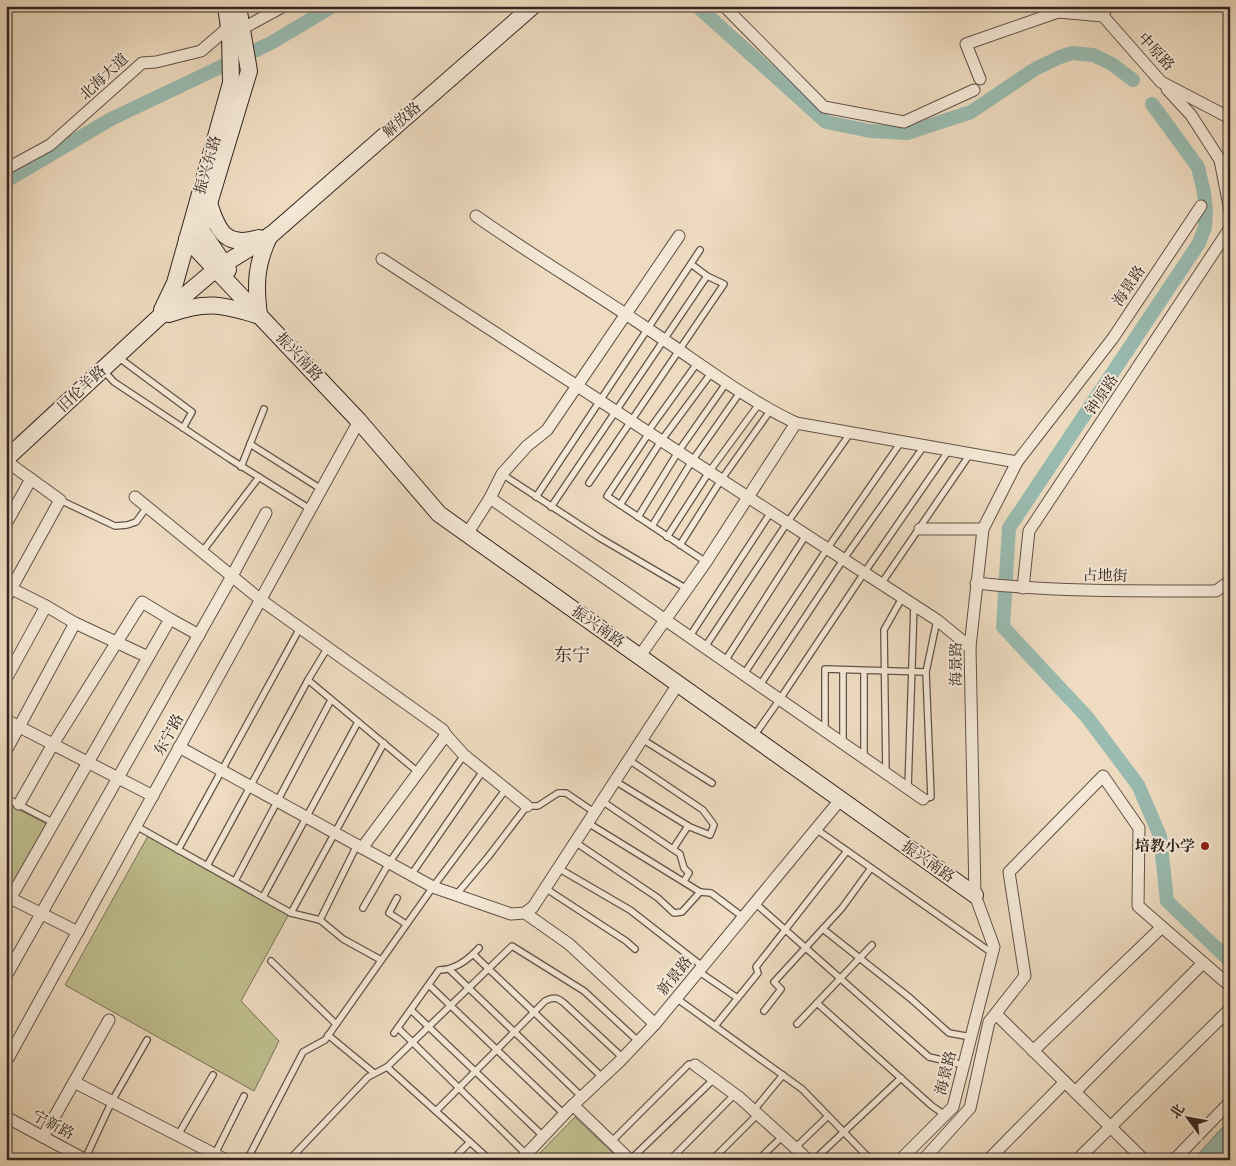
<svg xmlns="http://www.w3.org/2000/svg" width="1236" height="1166" viewBox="0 0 1236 1166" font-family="'IM FELL English','Noto Serif SC',serif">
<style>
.green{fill:#bfbe8e;stroke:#787257}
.water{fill:#99bbb0;stroke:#707f76}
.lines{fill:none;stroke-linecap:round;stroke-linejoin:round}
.canal{stroke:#99bbb0;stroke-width:14}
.lane-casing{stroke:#615248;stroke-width:8}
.street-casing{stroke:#615248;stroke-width:13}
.secondary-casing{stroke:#322520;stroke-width:18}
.lane{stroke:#f4e8d6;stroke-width:5.5}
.street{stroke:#f4e8d6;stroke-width:11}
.secondary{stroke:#f4e8d6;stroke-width:16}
.poi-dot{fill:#8f2418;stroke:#f4e8d6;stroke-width:2}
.labels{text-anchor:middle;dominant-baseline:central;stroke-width:4;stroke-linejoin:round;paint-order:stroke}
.street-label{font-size:15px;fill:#322520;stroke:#f4e8d6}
.poi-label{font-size:15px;font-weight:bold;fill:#322520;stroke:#f4e8d6;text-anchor:end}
.quarter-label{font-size:18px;fill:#322520;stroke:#f4e8d6}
</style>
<rect width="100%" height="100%" fill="#eedbc0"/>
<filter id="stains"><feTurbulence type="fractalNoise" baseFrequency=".004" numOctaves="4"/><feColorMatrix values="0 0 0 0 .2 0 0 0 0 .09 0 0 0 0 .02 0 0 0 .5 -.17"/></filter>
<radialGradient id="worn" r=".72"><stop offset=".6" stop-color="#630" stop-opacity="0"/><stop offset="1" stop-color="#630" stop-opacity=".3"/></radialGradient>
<!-- green -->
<g class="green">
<path d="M6 803 47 824 11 893 6 891Z"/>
<path d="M148 836 289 914 241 1001 279 1041 254 1091 65 985Z"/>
<path d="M575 1117 620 1160H533Z"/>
</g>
<!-- water -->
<path class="water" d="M1230 1122V1160H1193L1220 1130Z"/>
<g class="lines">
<!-- canal -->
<g class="canal">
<path d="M697 6 826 122 870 131 907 133 971 112 1035 69 1060 57 1072 53 1093 55 1112 64 1133 80"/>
<path d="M1152 104 1198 167 1204 193 1206 210 1205 227 1199 243 1009 528 1003 627 1087 717 1138 785 1160 836 1167 901 1230 961"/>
<path d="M6 181 111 119 271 43 333 6"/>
</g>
<defs>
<g id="lane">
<path d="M118 357 192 412 183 428"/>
<path d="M698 362 649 430V433L607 496 706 562"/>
<path d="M103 370 114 382 230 459 310 509"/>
<path d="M250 444 321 489"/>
<path d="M241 467 264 409"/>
<path d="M502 474 600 538 687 589"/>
<path d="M589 483 724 284 707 276 691 264"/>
<path d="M536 497 700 250"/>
<path d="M60 500 115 526 127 525 136 522 147 507"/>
<path d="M620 505 661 441 712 372"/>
<path d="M551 507 707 276"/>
<path d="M638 517 678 452 727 382"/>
<path d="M652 526 692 461 741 391"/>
<path d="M667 537 709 472 759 404"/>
<path d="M680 545 721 480 770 411"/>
<path d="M202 552 259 477"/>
<path d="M881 584 970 454"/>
<path d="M690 636 771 512"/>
<path d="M705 647 787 523 851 432"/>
<path d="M725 661 806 535"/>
<path d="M744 674 827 549 901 442"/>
<path d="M308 680 418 772"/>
<path d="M760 685 843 560 924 446"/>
<path d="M825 730V669L926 672"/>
<path d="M754 736 780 699 864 573 949 450"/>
<path d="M642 739 712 783"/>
<path d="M843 743V670"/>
<path d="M864 758V671"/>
<path d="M886 773 884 630 902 598"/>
<path d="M615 781 690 827 710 835 714 825 703 810 629 760"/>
<path d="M908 788 914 605"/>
<path d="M6 798 54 823"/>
<path d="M923 799 931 797 926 672 937 620"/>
<path d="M602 801 680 854 684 868 689 873 684 881"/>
<path d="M588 823 700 892"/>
<path d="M136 826 291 913 320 920"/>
<path d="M816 829 992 953"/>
<path d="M575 842 658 898 674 913 682 912 700 892 711 893 743 917"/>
<path d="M357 845 320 920 343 939 381 960"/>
<path d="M673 849 688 826"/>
<path d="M178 850 300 628"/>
<path d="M207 866 308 680 328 647"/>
<path d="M558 868 630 910 702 966"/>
<path d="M411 875 483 771"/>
<path d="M235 881 331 700"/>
<path d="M545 888 626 941 635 949"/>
<path d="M456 895 488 857 527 806H538L558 793H566L594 812"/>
<path d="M263 897 358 722"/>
<path d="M397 898 389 913 406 924"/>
<path d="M755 903 929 1057 964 1065"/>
<path d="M363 908 389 863 464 755"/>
<path d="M291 913 384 743"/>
<path d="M823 929 910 998 949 1033 971 1037"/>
<path d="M473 954 602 1077"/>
<path d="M271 961 336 1024"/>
<path d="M450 970 582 1097"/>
<path d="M698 971 736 997"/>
<path d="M429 985 564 1114"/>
<path d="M676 998 802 1089 867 1156 862 1160"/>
<path d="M817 1003 932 1106 945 1115"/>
<path d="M411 1010 543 1136"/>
<path d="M764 1011 781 989 774 982 842 908 871 868"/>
<path d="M797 1024 872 945"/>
<path d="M715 1026 758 973 756 967 847 851"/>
<path d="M398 1028 526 1154"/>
<path d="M394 1033 439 970C455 970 469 959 479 948"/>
<path d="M328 1035 374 1073"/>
<path d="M387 1067 490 1160"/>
<path d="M754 1110 783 1075"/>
<path d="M436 1111 545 1001C553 997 557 997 564 1003L623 1058"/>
<path d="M178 1135 213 1075"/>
<path d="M611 1142 689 1064 695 1065"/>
<path d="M795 1148 828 1116"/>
<path d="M85 1159 112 1101 147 1040"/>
<path d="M212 1160 244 1096"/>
<path d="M247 1160 303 1052 325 1040 433 887 506 789"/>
<path d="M289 1160 368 1077 387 1067 512 946 584 991 638 1041"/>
<path d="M452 1160 470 1142"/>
<path d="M630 1160 714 1079"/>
<path d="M670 1160 735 1094"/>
<path d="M712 1160 758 1114"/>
<path d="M758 1160 783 1136"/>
<path d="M814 1160 901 1078"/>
</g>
<g id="street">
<path d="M724 6 824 107 904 122 974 90"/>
<path d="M1107 6 1103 16 1161 82 1230 118"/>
<path d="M236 32 284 6"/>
<path d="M980 79 966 44 1058 12 1103 16"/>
<path d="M1167 89 1191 115 1220 160 1230 211"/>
<path d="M6 169 50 145 142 63 156 62 201 51 229 27"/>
<path d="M476 216C531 255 589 289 645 327 694 359 743 398 796 423L1017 462"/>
<path d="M382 259 937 620 970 647"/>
<path d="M6 461 60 500 6 598"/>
<path d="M135 497 261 600 443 730 446 735 362 848"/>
<path d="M490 498 923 799"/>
<path d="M6 524 31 479"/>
<path d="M920 529H983"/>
<path d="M467 534 490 498 502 474 527 446 547 430 679 236"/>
<path d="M976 583C1056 592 1135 591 1216 591L1230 581"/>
<path d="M1023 588 1029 531 1230 228"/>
<path d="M12 589 46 606 75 623 148 657"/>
<path d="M170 619 199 635"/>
<path d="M639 657 706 562 796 423"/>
<path d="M6 679 46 606"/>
<path d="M6 720 153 796"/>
<path d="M446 735 464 755 527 806"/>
<path d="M179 747 433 887 511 914 525 913 533 907 678 684"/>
<path d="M6 751 75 623"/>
<path d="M6 896 78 932"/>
<path d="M6 906 170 619 142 602 53 744 19 804"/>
<path d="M525 913 569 944 655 1024"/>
<path d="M6 976 232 576 266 513"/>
<path d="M996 1014 1144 1160"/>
<path d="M1033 1051 1162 927"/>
<path d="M6 1062 359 421"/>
<path d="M695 1065 740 1098 803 1155 806 1160"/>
<path d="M74 1082 226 1160"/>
<path d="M1075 1092 1203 963"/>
<path d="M573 1105 630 1160"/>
<path d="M6 1117 86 1160"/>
<path d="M43 1137 109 1020"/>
<path d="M521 1160 570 1108 620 1061 655 1024 840 800"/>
<path d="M900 1160 953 1107 994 947 975 895 970 647 983 529 1017 462 1113 338 1201 206"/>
<path d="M923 1160 970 1108 989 1022 1025 976 1009 872 1103 776 1139 828 1138 906 1230 986"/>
<path d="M988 1160 1065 1082"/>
<path d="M1077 1160 1230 1009"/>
<path d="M1174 1160 1230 1102"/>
</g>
<g id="secondary">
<path d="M209 203C218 232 226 248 259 238"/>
<path d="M187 239 359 421 439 514 975 895"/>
<path d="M228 270 201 230 249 71 238 6"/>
<path d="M162 310 175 283 231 83 230 35 226 6"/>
<path d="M169 314C206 301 220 304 257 315"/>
<path d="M259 315C255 284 256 263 270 235"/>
<path d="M6 459 157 319 216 269 271 235 533 6"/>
</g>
</defs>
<!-- lane casing -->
<use href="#lane" class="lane-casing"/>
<!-- street casing -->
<use href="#street" class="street-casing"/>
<!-- secondary casing -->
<use href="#secondary" class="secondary-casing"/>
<!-- lane -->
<use href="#lane" class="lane"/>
<!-- street -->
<use href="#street" class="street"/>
<!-- secondary -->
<use href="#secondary" class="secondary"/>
</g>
<!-- markers -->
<circle class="poi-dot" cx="1205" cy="846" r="5"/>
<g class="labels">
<!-- street labels -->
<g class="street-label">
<text transform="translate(1156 52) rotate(47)">中原路</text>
<text transform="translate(104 77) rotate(-43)">北海大道</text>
<text transform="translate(402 120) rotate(-41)">解放路</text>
<text transform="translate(208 165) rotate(-74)">振兴东路</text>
<text transform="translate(1129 286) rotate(-56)">海景路</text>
<text transform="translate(299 357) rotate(47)">振兴南路</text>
<text transform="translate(82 389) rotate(-43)">旧伦羊路</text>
<text transform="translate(1102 395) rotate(-56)">钟原路</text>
<text transform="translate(1105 576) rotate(1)">占地街</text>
<text transform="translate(598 627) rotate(35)">振兴南路</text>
<text transform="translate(956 664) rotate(-90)">海景路</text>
<text transform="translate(169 735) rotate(-61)">东宁路</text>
<text transform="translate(928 862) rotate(35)">振兴南路</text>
<text transform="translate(675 976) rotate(-51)">新景路</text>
<text transform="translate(946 1073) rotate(-76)">海景路</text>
<text transform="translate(53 1125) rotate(28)">宁新路</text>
</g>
<!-- poi labels -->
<g class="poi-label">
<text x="1195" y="846">培教小学</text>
</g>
<!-- quarter labels -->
<g class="quarter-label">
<text x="572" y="656">东宁</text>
</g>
</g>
<!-- margin -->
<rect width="1236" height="1166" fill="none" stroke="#eedbc0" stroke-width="25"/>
<rect x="8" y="8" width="1221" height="1151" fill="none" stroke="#322520" stroke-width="2.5"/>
<rect x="12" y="12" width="1211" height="1141" fill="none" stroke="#322520"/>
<!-- north arrow -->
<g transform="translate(1188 1118) rotate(302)" stroke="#f4e8d6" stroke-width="4" paint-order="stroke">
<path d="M0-4L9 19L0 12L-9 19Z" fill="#322520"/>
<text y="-8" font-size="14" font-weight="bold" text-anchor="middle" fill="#322520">北</text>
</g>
<rect width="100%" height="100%" filter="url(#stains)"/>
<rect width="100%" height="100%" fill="url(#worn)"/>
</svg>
